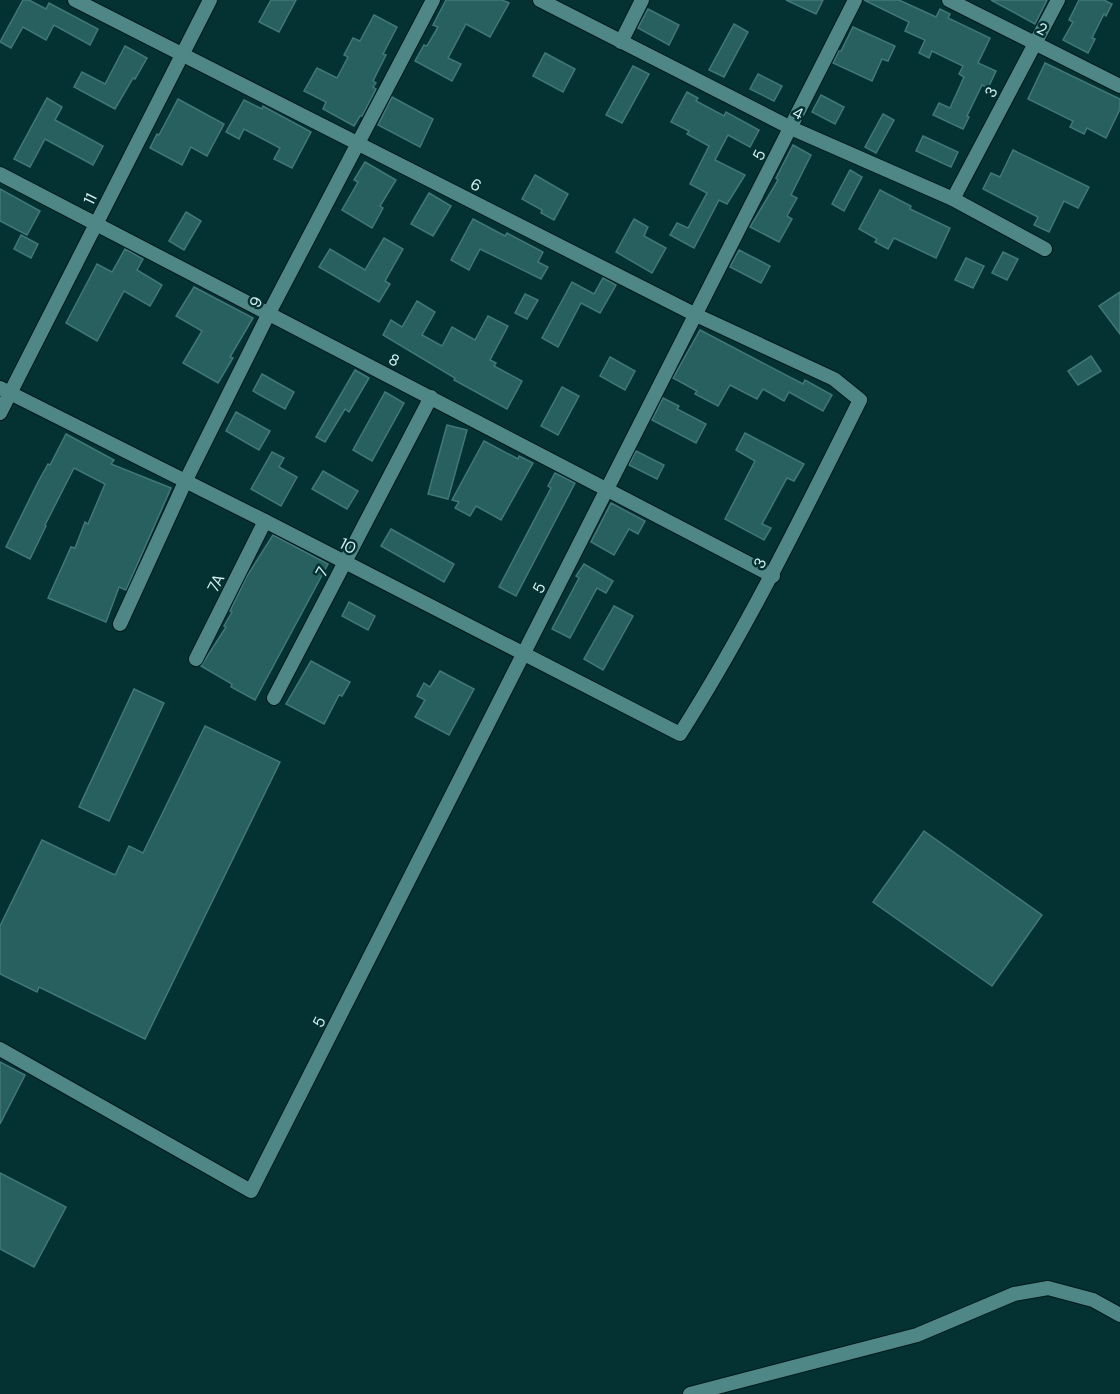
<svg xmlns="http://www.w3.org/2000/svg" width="1120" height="1394" viewBox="0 0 1120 1394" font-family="'DM Sans',sans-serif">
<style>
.building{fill:#286060;stroke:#417877;stroke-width:1.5}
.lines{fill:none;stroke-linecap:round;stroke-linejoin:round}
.minor-casing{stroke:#001919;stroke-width:16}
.minor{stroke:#4f8686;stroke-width:14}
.labels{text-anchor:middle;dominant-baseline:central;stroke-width:5;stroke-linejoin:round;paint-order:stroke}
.street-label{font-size:16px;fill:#d3efef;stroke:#043233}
</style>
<rect width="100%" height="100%" fill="#043233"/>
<!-- building -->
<g class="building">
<path d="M23 0H29L46 9 49 3 98 29 90 45 54 25 46 40 23 27 11 48 0 42Z"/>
<path d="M271 0H296L279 32 259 22Z"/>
<path d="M446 0H502L509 3 490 37 466 24 448 58 461 64 452 81 415 61 424 45 427 46 438 27 433 25Z"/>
<path d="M786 0H823L816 14Z"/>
<path d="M864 0H899L936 17 940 9 950 14 948 18 990 38 978 63 996 71 988 88 982 85 967 116 969 117 963 129 933 115 939 103 950 108 964 77 959 74 963 66 932 51 929 58 919 53 925 40 905 31 909 22Z"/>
<path d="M991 0H1047L1035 24Z"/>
<path d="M1079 0H1104L1112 4 1106 16 1104 14 1092 38 1095 39 1088 53 1063 40 1073 22 1069 20Z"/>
<path d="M648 9 679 25 669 45 638 28Z"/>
<path d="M374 15 397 27 383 54 386 55 373 81 376 83 373 87 376 89 362 116H360L354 126 323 109 326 102 304 91 317 68 337 78 348 57 344 55 353 38 360 41Z"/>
<path d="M734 24 748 32 724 77 709 70Z"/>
<path d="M853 27 895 46 888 61 882 59 872 81 833 63 839 51H841Z"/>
<path d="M125 46 147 58 135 79 133 78 115 109 74 87 82 72 105 84Z"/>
<path d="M545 53 575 69 563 92 533 76Z"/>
<path d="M1045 63 1120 99V109L1106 138 1087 128 1084 134 1070 127 1073 121 1028 99Z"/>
<path d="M633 66 649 74 622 123 606 115Z"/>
<path d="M758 74 782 86 774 101 750 89Z"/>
<path d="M687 92 698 98 696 101 724 116 726 112 759 130 750 147 728 135 715 160 745 175 727 204 719 200 694 248 670 235 677 223 688 228 707 193 690 184 709 146 687 134 689 131 671 122Z"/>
<path d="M821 95 844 107 835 124 812 112Z"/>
<path d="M392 97 433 119 420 147 378 125Z"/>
<path d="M47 98 62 107 55 120 103 146 93 165 45 139 30 167 14 159Z"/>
<path d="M178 99 224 124 207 156 191 147 182 165 150 148 157 134 159 135Z"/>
<path d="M244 100 262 109 263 106 311 132 292 168 274 159 280 148 244 129 239 139 226 132Z"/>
<path d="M883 114 894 120 876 153 865 147Z"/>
<path d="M923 136 958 152 951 167 916 151Z"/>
<path d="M793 145 811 155 791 195 797 198 787 216 792 219 779 242 750 227 778 180 776 178Z"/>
<path d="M1013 150 1089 187 1078 208 1064 201 1049 232 1034 225 1038 217 983 189 991 173 1000 177Z"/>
<path d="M365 162 396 180 380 206 383 208 372 228 342 210 358 182 354 180Z"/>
<path d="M850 170 862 177 844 211 832 204Z"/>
<path d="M535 175 568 194 554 220 541 213 542 210 522 199Z"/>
<path d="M0 189 40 211 27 235 0 221Z"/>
<path d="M880 190 911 206 910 209 950 228 936 258 894 238 888 249 875 242 877 239 859 229Z"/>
<path d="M429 193 451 206 433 236 411 224Z"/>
<path d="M186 212 201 221 184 250 169 241Z"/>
<path d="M473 219 505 236 507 233 543 252 538 262 548 267 541 279 480 249 469 270 451 260Z"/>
<path d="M634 219 648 227 644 236 666 248 652 273 616 252Z"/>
<path d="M21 235 38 244 31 258 14 249Z"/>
<path d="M384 238 403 249 385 281 390 284 379 302 319 267 330 249 365 270Z"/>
<path d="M125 249 143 259 137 270 162 285 150 306 124 291 97 341 66 323 97 264 112 272Z"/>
<path d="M739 250 770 266 761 283 730 267Z"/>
<path d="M1003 252 1018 259 1007 280 992 273Z"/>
<path d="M966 258 984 266 973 288 955 280Z"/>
<path d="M603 278 616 285 600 313 581 303 558 347 542 338 572 282 594 294Z"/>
<path d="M194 287 253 318 230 357 233 358 218 383 183 363 202 331 176 316Z"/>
<path d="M1120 292V334L1099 306Z"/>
<path d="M525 294 538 300 527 319 515 313Z"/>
<path d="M417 301 435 312 422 335 442 346 452 327 475 340 488 316 508 326 490 360 496 363 494 366 522 381 507 409 454 380 455 378 383 335 391 320 402 327Z"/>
<path d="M700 330 803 384 805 380 832 395 823 411 789 392 784 401 763 389 757 399 730 385 718 406 695 394 697 391 673 378Z"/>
<path d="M1091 356 1101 371 1078 385 1068 371Z"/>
<path d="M610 357 635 371 625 390 600 376Z"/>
<path d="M355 370 369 378 349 412 345 409 325 442 316 437Z"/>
<path d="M262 374 294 392 285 409 253 391Z"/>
<path d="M562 387 579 396 558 435 541 426Z"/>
<path d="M385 392 404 403 372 461 353 450Z"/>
<path d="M663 398 679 406 677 409 706 424 696 443 652 420Z"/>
<path d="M236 412 270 431 259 450 226 431Z"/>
<path d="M447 425 467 430 448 499 428 494Z"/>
<path d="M745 433 804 464 794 481 787 478 762 524 771 528 764 540 725 519 755 461 736 450Z"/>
<path d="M66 434 114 460 111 464 171 488 126 590 119 587 106 622 48 598 71 547 75 548 85 522 88 524 105 484 74 468 45 525 46 526 30 559 6 547 37 484 48 464 50 465Z"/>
<path d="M484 441 518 459 519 456 533 463 501 520 476 506 470 516 455 508 459 502 452 500Z"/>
<path d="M636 451 664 465 657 479 629 465Z"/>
<path d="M272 452 284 458 279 467 297 477 281 506 251 489Z"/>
<path d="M323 471 358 491 347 509 312 489Z"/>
<path d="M555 473 575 483 516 596 499 587 551 488 548 486Z"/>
<path d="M611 503 645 521 638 534 629 529 614 555 591 542Z"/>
<path d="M391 529 454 564 444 582 381 546Z"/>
<path d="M273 535 328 564 255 700 231 687 232 684 201 666 226 627 224 626 232 612 230 611 247 576Z"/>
<path d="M584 564 613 581 606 593 597 588 570 638 552 629 579 578 576 576Z"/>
<path d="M349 602 375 616 368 630 342 616Z"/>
<path d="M614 606 633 616 603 670 584 659Z"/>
<path d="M311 661 350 682 342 696 339 695 324 724 286 704Z"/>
<path d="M440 671 474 689 449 735 415 717 425 700 417 696 424 683 430 687Z"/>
<path d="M134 689 164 703 109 821 79 807Z"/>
<path d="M205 726 280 762 145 1039 39 987 37 992 0 974V926L42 840 115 875 129 846 143 853Z"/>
<path d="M924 831 1042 915 992 986 873 902Z"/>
<path d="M0 1062 25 1075 0 1124Z"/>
<path d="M0 1173 66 1207 34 1267 0 1249Z"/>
</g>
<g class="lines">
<defs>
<g id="minor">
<path d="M540 0 791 128 953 199 1045 249"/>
<path d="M949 0 1120 86"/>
<path d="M621 42 642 0"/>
<path d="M0 174 773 576"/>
<path d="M953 199 1058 0"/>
<path d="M0 388 265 521 680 734C748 627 803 514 860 400L834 379 696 315 75 0"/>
<path d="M0 413 210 0"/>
<path d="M120 624 185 482 269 313 433 0"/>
<path d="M196 659 265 521"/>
<path d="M274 698 431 397"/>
<path d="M0 1049 251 1191 855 0"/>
<path d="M690 1394 917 1335 1014 1294 1048 1288 1093 1300 1120 1315"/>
</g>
</defs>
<!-- minor casing -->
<use href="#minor" class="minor-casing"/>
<!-- minor -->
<use href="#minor" class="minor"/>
</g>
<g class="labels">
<!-- street labels -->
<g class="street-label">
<text transform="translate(1042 29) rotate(27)">2</text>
<text transform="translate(991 92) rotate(-62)">3</text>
<text transform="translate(798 113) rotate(25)">4</text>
<text transform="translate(759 155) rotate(-63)">5</text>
<text transform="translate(476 185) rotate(27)">6</text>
<text transform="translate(90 199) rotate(-63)">11</text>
<text transform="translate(256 302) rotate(-63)">9</text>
<text transform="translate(394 360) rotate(27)">8</text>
<text transform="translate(348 546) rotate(28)">10</text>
<text transform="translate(760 563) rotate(-63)">3</text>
<text transform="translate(322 572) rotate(-62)">7</text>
<text transform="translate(216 583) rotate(-63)">7A</text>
<text transform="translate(539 588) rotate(-63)">5</text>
<text transform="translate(319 1022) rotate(-63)">5</text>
</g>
</g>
</svg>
